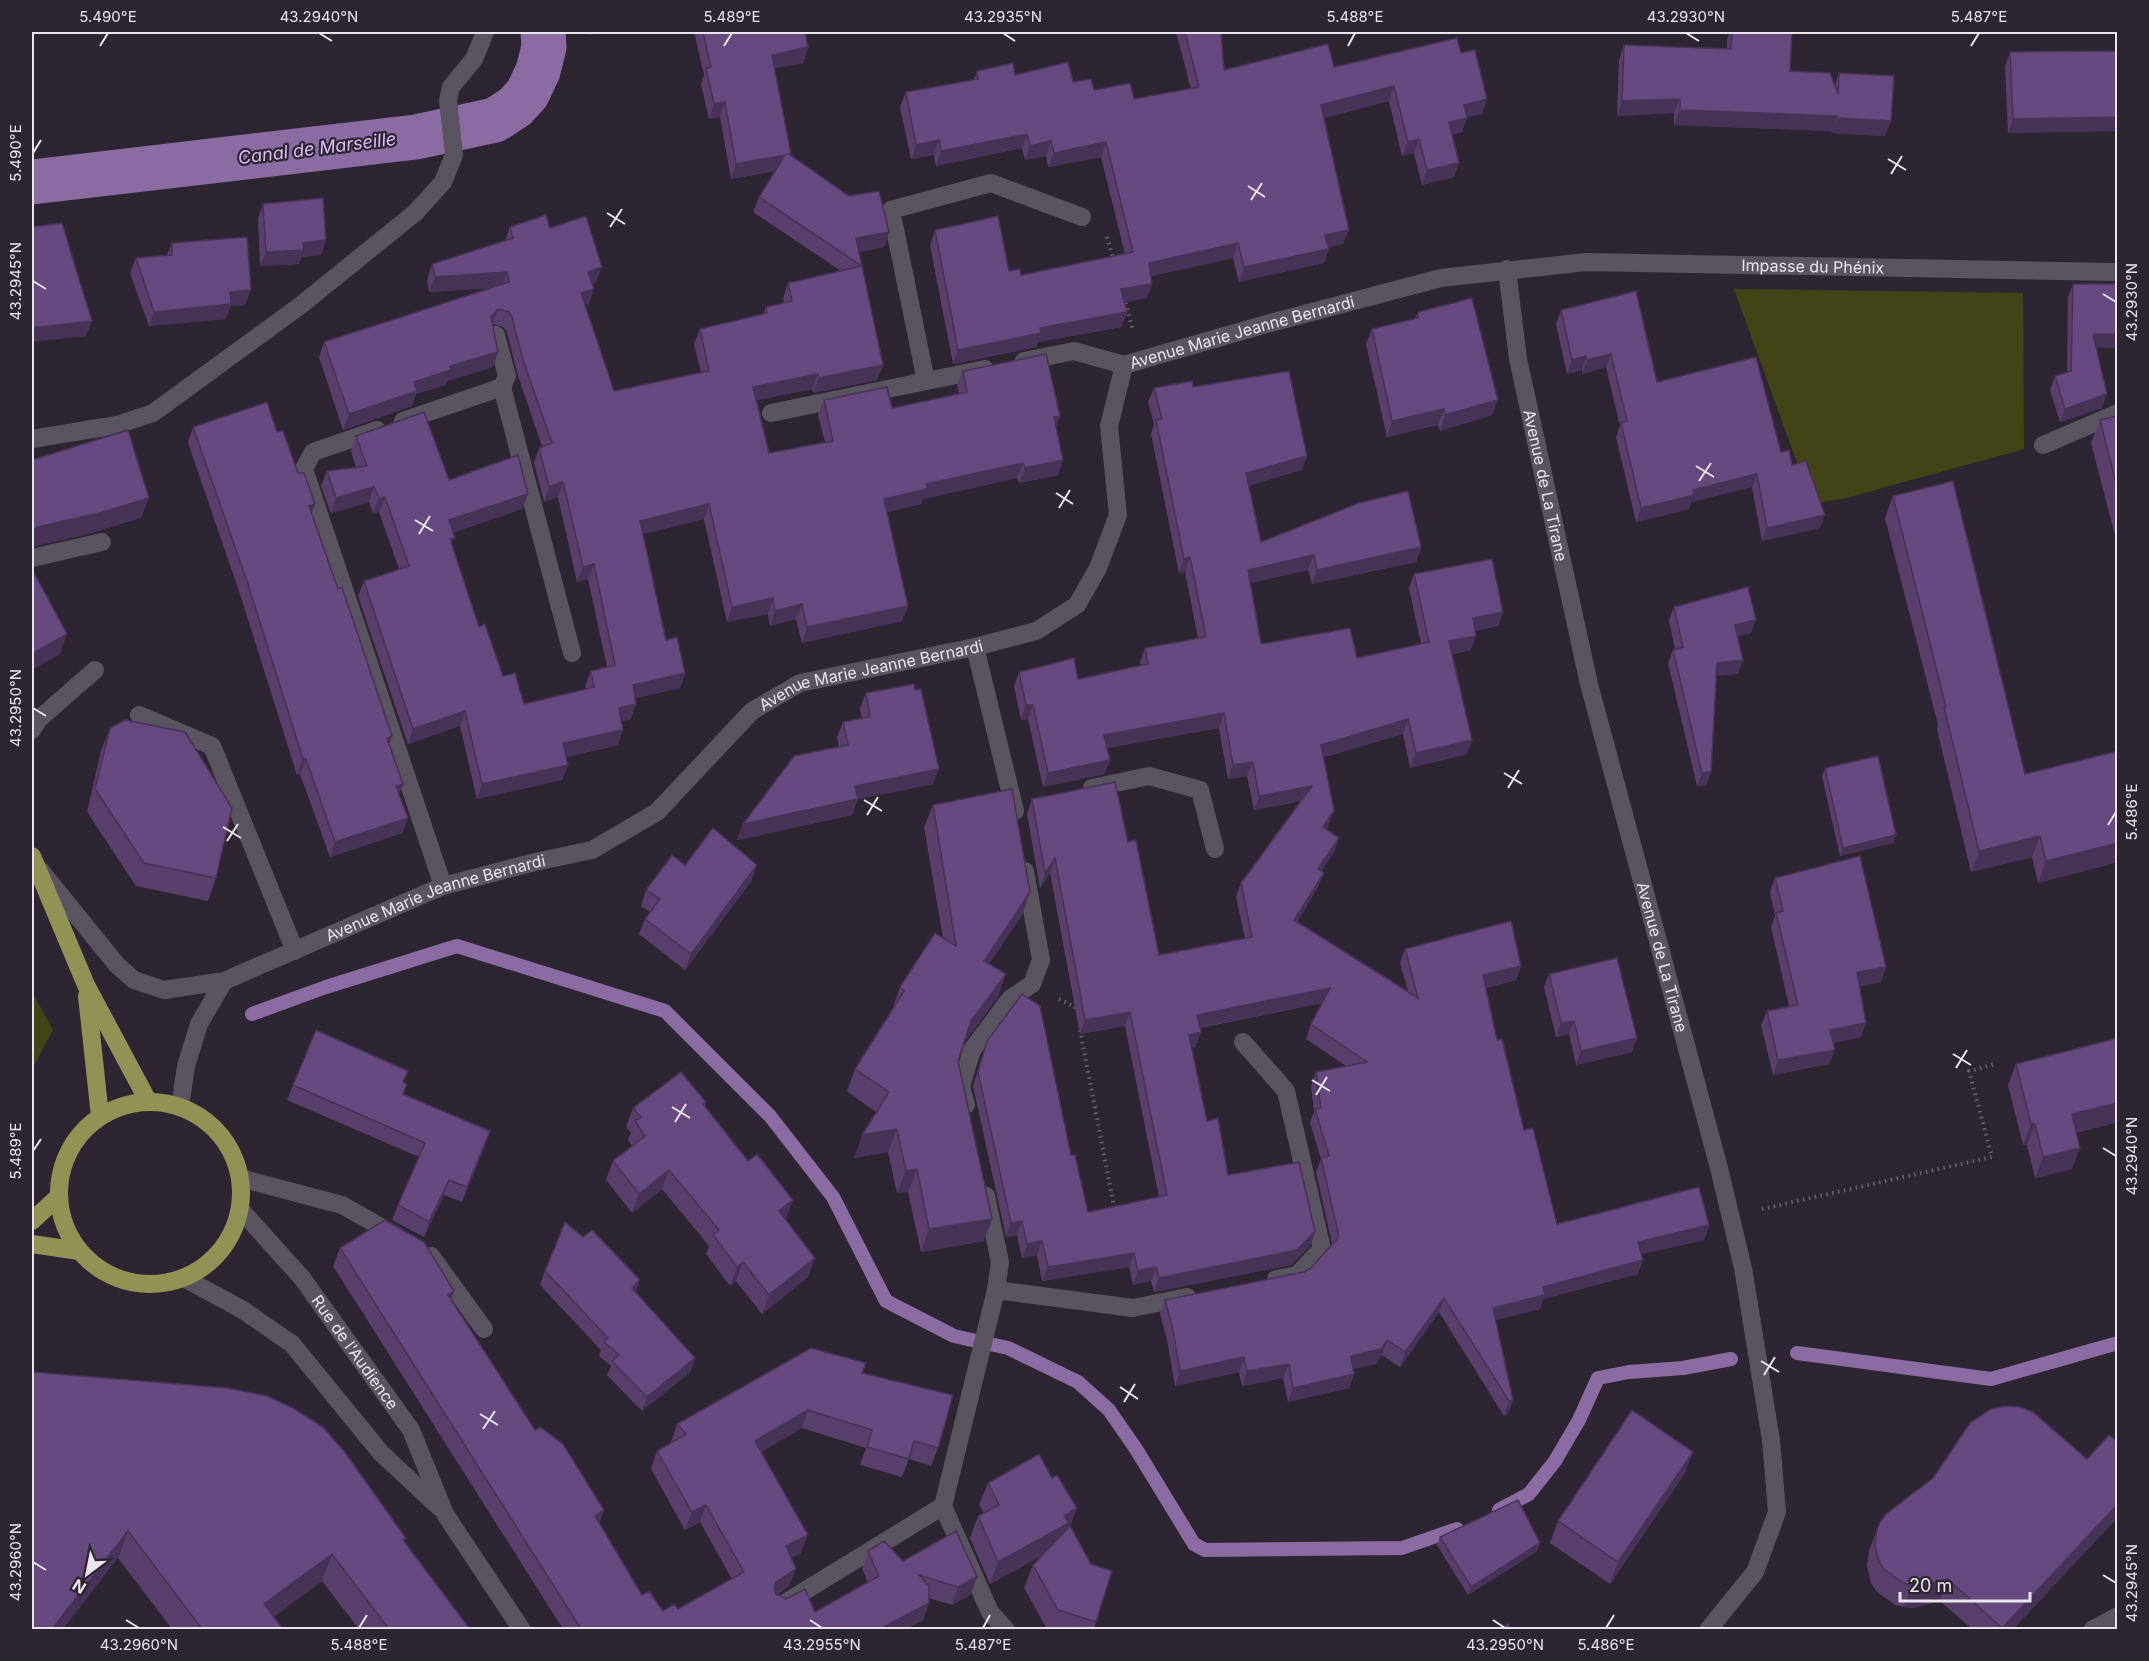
<svg xmlns="http://www.w3.org/2000/svg" width="2149" height="1661" viewBox="0 0 2149 1661" font-family="Inter,sans-serif">
<style>
.green{fill:#434415}
.lines{fill:none;stroke-linecap:round;stroke-linejoin:round}
.stream{stroke:#8a6ca3;stroke-width:14}
.canal{stroke:#8a6ca3;stroke-width:45}
.path{stroke:#6a646e;stroke-width:4;stroke-dasharray:1.5 4.5;stroke-linecap:butt}
.minor{stroke:#5a5360;stroke-width:18}
.major{stroke:#939255;stroke-width:18}
.wall{fill:#583f6c}
.shaded-wall{fill:#473358}
.building{fill:#66497e;stroke:#473358;stroke-width:1.5}
.ticks{fill:none;stroke:#eae5ed;stroke-width:2}
.labels{text-anchor:middle;dominant-baseline:central;stroke-width:4.5;stroke-linejoin:round;paint-order:stroke}
.street-label{font-size:16px;fill:#eae5ed;stroke:#2d2632}
.water-label{font-size:18px;font-style:italic;fill:#dfbcfd;stroke:#2d2632}
.neatline{fill:none;stroke:#eae5ed;stroke-width:2}
.ticks-label{font-size:15px;text-anchor:middle;fill:#eae5ed}
</style>
<rect width="100%" height="100%" fill="#2d2632"/>
<!-- green -->
<g class="green">
<path d="M1734 289 2023 293 2024 449 1846 498 1812 504Z"/>
<path d="M32 992 53 1030 32 1069Z"/>
</g>
<g class="lines">
<!-- stream -->
<g class="stream">
<path d="M252 1014 326 987 457 946 665 1011 770 1116 833 1197 886 1301 954 1336 1008 1348 1078 1382 1109 1410 1136 1449 1194 1544 1205 1550 1402 1548 1457 1529"/>
<path d="M1797 1353 1991 1379 2118 1343"/>
<path d="M1499 1510 1529 1494 1555 1461 1579 1420 1598 1378 1629 1372 1683 1368 1731 1359"/>
</g>
<!-- canal -->
<path class="canal" d="M32 182 416 137 495 120 515 107 527 94 538 71 544 47 543 32"/>
<!-- path -->
<g class="path">
<path d="M1107 237 1114 261"/>
<path d="M1124 297 1133 331"/>
<path d="M1059 999 1075 1007 1076 1011"/>
<path d="M1080 1030 1115 1212"/>
<path d="M1762 1209 1992 1157 1969 1071 1996 1064"/>
</g>
<!-- minor -->
<g class="minor">
<path id="s1" d="M1507 269 1518 359 1589 684 1719 1168 1743 1268 1771 1440 1777 1512 1755 1572 1708 1630"/>
<path d="M1024 361 1074 351 1124 365"/>
<path d="M926 381 891 210 991 183 1082 217"/>
<path d="M502 387 572 653"/>
<path d="M771 413 985 369"/>
<path d="M403 421 502 387 507 376 496 335"/>
<path d="M377 430 313 452 304 469 443 886"/>
<path d="M32 439 117 425 153 413 301 305 416 212 443 182 454 155 448 100 451 87 474 59 485 32"/>
<path d="M2043 445 2118 413"/>
<path d="M32 558 102 542"/>
<path d="M975 647 1015 811"/>
<path d="M139 715 212 746 295 951"/>
<path d="M32 730 38 720 95 670"/>
<path d="M1092 788 1149 776 1200 790 1215 849"/>
<path id="s2" d="M40 870 117 965 134 980 164 990 224 981 443 886 535 862 592 850 657 812 752 711 800 683 975 647 1036 631 1077 605 1098 568 1118 515 1109 426 1124 365 1141 360 1263 325 1441 278 1586 262 2118 272"/>
<path d="M1243 1042 1286 1091 1322 1249 1297 1275 1276 1279"/>
<path d="M966 1105 961 1086 972 1050 1010 999 1032 984 1041 960 1025 871"/>
<path d="M180 1107 186 1066 199 1024 224 981"/>
<path d="M240 1178 342 1205 397 1236"/>
<path id="s3" d="M240 1209 302 1278 411 1430 445 1514 522 1630"/>
<path d="M431 1256 484 1329"/>
<path d="M184 1278 243 1310 292 1344 381 1453 440 1508"/>
<path d="M996 1290 1133 1308 1187 1297"/>
<path d="M943 1506 990 1612 1006 1630"/>
<path d="M785 1603 943 1506 996 1290 1000 1262 986 1196"/>
<path d="M2092 1630 2118 1616"/>
</g>
<!-- major -->
<g class="major">
<path d="M32 856 86 985 148 1101"/>
<path d="M87 996 100 1116"/>
<circle cx="150" cy="1193" r="91"/>
<path d="M32 1221 59 1196"/>
<path d="M32 1244 79 1251"/>
</g>
</g>
<!-- wall -->
<g class="wall">
<path d="M694 32H805L808 47 803 63 774 68 790 155 889 232 884 247 859 252 883 365 877 380 813 393 812 389 757 400 769 453 825 442 818 415 824 400 892 408 959 394 957 386 963 371 1056 428 1058 475 1019 483 1017 478 923 499 921 504 887 512 902 621 802 643 796 619 770 626 768 614 727 622 704 519 643 534 666 640 685 673 680 688 635 698 631 719 622 721 618 745 566 757 568 765 562 780 477 799 460 726 408 744 358 596 364 581 399 569 379 512 373 513 369 502 331 513 321 486 327 471 356 468 351 451 356 436 449 480 528 494 522 509 453 532 452 545 479 627 503 676 524 704 586 689 585 686 591 671 607 667 588 579 577 582 558 497 544 502 534 463 539 448 542 446 518 376 507 332 503 327 493 324 498 352 493 367 447 381 445 385 416 394 412 406 343 430 319 357 324 342 490 288 429 292 427 280 432 264 505 241 510 227 550 228 596 282 592 283 589 304 585 305 614 391 701 373 694 344 700 329 763 314 766 307 784 303 783 299 788 283 841 271 753 212 759 197 775 171 731 179 720 117 709 119 701 84 704 75Z"/>
<path d="M1176 32H1221L1224 70 1334 67 1461 53 1482 114 1467 117 1462 132 1452 135 1454 177 1422 185 1414 153 1402 156 1389 101 1324 118 1343 244 1329 247 1324 263 1239 282 1233 258 1151 276 1147 298 1124 302 1127 312 1121 327 1038 342 1036 347 953 364 930 245 935 230 1009 271 1021 275 1125 254 1101 157 1048 167 1046 156 1025 160 1022 148 936 166 934 155 911 159 900 107 906 92 974 79 977 71 1073 82 1094 90 1134 99 1191 89Z"/>
<path d="M1730 32H1792L1790 71 1835 85 1839 73 1885 136 1831 133 1832 131 1674 125V113L1617 116 1619 60 1624 45 1727 49V40Z"/>
<path d="M2118 51V127L2116 131 2008 133 2005 66 2010 52Z"/>
<path d="M263 204 326 240 321 255 301 257 299 264 260 266 258 218Z"/>
<path d="M172 243 245 305 230 306 226 319 149 326 130 273 136 258 167 255Z"/>
<path d="M2073 284 2102 408 2060 422 2050 390 2055 376 2067 373 2068 297Z"/>
<path d="M1561 310 1657 382 1781 452 1792 465 1820 528 1762 541 1752 487 1691 502 1689 509 1636 522 1616 437 1620 426 1606 367 1582 374V370L1567 374 1556 324Z"/>
<path d="M1418 312 1492 415 1440 431 1438 425 1387 437 1366 344 1372 329 1415 319Z"/>
<path d="M1193 387 1302 470 1249 485 1261 542 1421 547 1416 562 1312 584 1308 570 1250 583 1261 644 1357 658 1421 644 1409 588 1414 574 1503 612 1498 626 1475 631 1471 650 1452 654 1467 754 1410 768 1403 734 1324 757 1329 824 1326 829 1339 838 1334 852 1321 871 1318 887 1297 922 1408 991 1400 963 1405 949 1521 966 1516 980 1486 988 1497 1040 1524 1130 1557 1224 1709 1225 1704 1240 1641 1254 1638 1274 1543 1299 1540 1309 1495 1320 1513 1400 1508 1414 1504 1416 1439 1312 1400 1367 1382 1355 1376 1364 1353 1369 1354 1374 1349 1388 1288 1402 1283 1378 1242 1386 1239 1372 1175 1386 1167 1340 1160 1314 1165 1300 1304 1272 1310 1269 1332 1244 1316 1172 1321 1159 1310 1123 1314 1112 1311 1086 1316 1072 1346 1066 1306 1039 1311 1024 1322 1003 1200 1028 1201 1032 1195 1047H1192L1207 1121 1228 1175 1315 1231 1310 1246 1291 1265 1154 1292 1151 1281 1133 1285 1129 1267 1042 1281 1037 1255 1022 1258 1017 1235 1006 1237 973 1086 987 1041 1071 1155 1088 1212 1159 1197 1125 1026 1080 1034 1050 873 1040 888 1027 814 1032 799 1128 842 1159 955 1245 938 1236 897 1241 883 1301 801 1254 810 1247 776 1228 779 1219 728 1107 748 1110 760 1104 774 1043 787 1028 719 1021 720 1014 686 1019 672 1078 679 1141 665 1140 662 1145 648 1198 638 1185 572 1179 573 1151 434 1154 424 1148 402 1154 388Z"/>
<path d="M2118 416V547L2091 443 2100 420Z"/>
<path d="M193 427 277 432 311 514 392 736 389 744 403 784 399 794 408 818 402 833 330 857 300 774 297 775 241 597 188 443Z"/>
<path d="M1893 496 2025 774 2118 751V862L2038 883 2032 857 1971 872 1937 729 1938 725 1885 518Z"/>
<path d="M1674 607 1751 633 1737 636 1738 674 1716 675 1711 772 1706 785 1697 786 1668 663 1673 650 1675 649 1669 620Z"/>
<path d="M866 693 933 784 858 799 852 815 737 840 743 824 839 747 837 737 843 722 862 719 860 708Z"/>
<path d="M110 728 216 878 208 901 136 886 87 812 101 751Z"/>
<path d="M1825 768 1896 835 1893 843 1840 856 1822 776Z"/>
<path d="M933 805 1030 892 1022 915 989 964 998 997 965 1041 958 1061 984 1241 921 1252 908 1192 897 1193 888 1152 854 1158 876 1112 847 1091 855 1069 892 1010 900 987 943 938 924 827Z"/>
<path d="M685 865 752 880 685 970 639 934 645 919 650 912 641 906 646 890Z"/>
<path d="M1775 878 1881 982 1860 986 1861 1037 1833 1043 1835 1050 1829 1064 1773 1075 1761 1025 1767 1011 1789 1006 1771 927 1775 916 1770 892Z"/>
<path d="M1549 974 1632 1052 1576 1065 1569 1034 1556 1037 1544 987Z"/>
<path d="M2118 1038V1122L2076 1133 2072 1169 2035 1178 2027 1145H2023L2008 1085 2016 1064Z"/>
<path d="M404 1083V1094L485 1146 462 1202 444 1195 424 1237 392 1220 398 1205 419 1157 287 1100 293 1085Z"/>
<path d="M706 1102 705 1106 748 1161 793 1200 785 1219 808 1277 762 1314 736 1281 730 1286 706 1254 709 1246 662 1189 632 1213 606 1180 613 1161 632 1146 628 1140 631 1132 626 1127 633 1108Z"/>
<path d="M340 1248 451 1300 535 1430 599 1524 642 1595 663 1611 678 1609 732 1579 700 1522 685 1530 651 1469 657 1451 671 1442 677 1424 862 1373 938 1448 931 1466 909 1459 902 1477 860 1465 866 1448 802 1428 761 1452 801 1553 791 1558 789 1586 777 1595 815 1612 868 1582 862 1569 868 1551 903 1561 977 1577 970 1595 952 1605 929 1598V1603L923 1620 906 1629H563L333 1266Z"/>
<path d="M545 1271 635 1293 695 1358 690 1372 642 1411 607 1375 611 1366 599 1356 601 1350 540 1285Z"/>
<path d="M32 1372 406 1538 404 1542 470 1629H359L322 1581 273 1617 283 1629H172L118 1558Z"/>
<path d="M2118 1442V1517L2013 1629H1972L1940 1601 1913 1608 1904 1607 1895 1605 1876 1591 1871 1583 1867 1566 1869 1551 1877 1530 1933 1478 2087 1459Z"/>
<path d="M1685 1473 1610 1584 1550 1543 1558 1521Z"/>
<path d="M988 1483 1071 1526 1096 1622 1094 1629H1047L1024 1588 1033 1565 1041 1556 990 1584 970 1538 978 1516 984 1513 979 1505Z"/>
<path d="M1440 1537 1540 1543 1537 1551 1468 1595 1437 1545Z"/>
</g>
<!-- shaded-wall -->
<g class="shaded-wall">
<path d="M589 32H604L588 35Z"/>
<path d="M808 47 803 63 766 70 772 55Z"/>
<path d="M1394 86 1389 101 1316 120 1321 105Z"/>
<path d="M1487 99 1482 114 1459 119 1464 105Z"/>
<path d="M1680 99 1674 113 1617 116 1622 101Z"/>
<path d="M725 102 720 117 709 119 714 104Z"/>
<path d="M1680 110 1837 116 1832 131 1674 125Z"/>
<path d="M2118 117V127L2116 131 2008 133 2013 119Z"/>
<path d="M1467 118 1462 132 1443 137 1449 122Z"/>
<path d="M1837 118 1891 121 1885 136 1831 133Z"/>
<path d="M1027 134 1022 148 936 166 941 151Z"/>
<path d="M1419 139 1414 153 1402 156 1408 142Z"/>
<path d="M939 140 934 155 911 159 916 145Z"/>
<path d="M1051 141 1046 156 1025 160 1030 146Z"/>
<path d="M1106 142 1101 157 1048 167 1054 153Z"/>
<path d="M785 155 780 170 731 179 736 164Z"/>
<path d="M1459 163 1454 177 1422 185 1427 170Z"/>
<path d="M1349 230 1343 244 1320 249 1325 235Z"/>
<path d="M889 232 884 247 850 254 856 238Z"/>
<path d="M326 240 321 255 301 257 299 264 260 266 266 252 303 243Z"/>
<path d="M1238 243 1233 258 1144 277 1149 263Z"/>
<path d="M1329 249 1324 263 1239 282 1244 267Z"/>
<path d="M602 267 596 282 583 287 588 272Z"/>
<path d="M507 272 502 287 429 292 435 277Z"/>
<path d="M1152 284 1147 298 1116 304 1121 289Z"/>
<path d="M594 289 589 304 575 308 581 293Z"/>
<path d="M251 290 245 305 230 306 226 319 149 326 154 312 230 292Z"/>
<path d="M498 309 493 324 491 317Z"/>
<path d="M1127 312 1121 327 1038 342 1036 347 953 364 958 350 1040 328Z"/>
<path d="M92 321 86 336 32 342V328Z"/>
<path d="M2093 334H2118V348H2088Z"/>
<path d="M498 352 493 367 447 381 445 385 416 394 412 406 343 430 349 414 414 382 450 366Z"/>
<path d="M1611 354 1606 367 1582 374 1587 360Z"/>
<path d="M1586 356 1582 370 1567 374 1572 360Z"/>
<path d="M883 365 877 380 813 393 819 378Z"/>
<path d="M818 374 812 389 748 402 753 387Z"/>
<path d="M2107 394 2102 408 2060 422 2065 409Z"/>
<path d="M1498 400 1492 415 1440 431 1445 415Z"/>
<path d="M1444 409 1438 425 1387 437 1392 421Z"/>
<path d="M1060 416 1055 431 1054 417Z"/>
<path d="M1307 456 1302 470 1241 488 1246 473Z"/>
<path d="M1063 460 1058 475 1019 483 1025 468Z"/>
<path d="M1023 463 1017 478 923 499 921 504 878 514 884 499 926 484Z"/>
<path d="M1757 474 1752 487 1691 502 1689 509 1636 522 1641 508 1693 490Z"/>
<path d="M563 482 558 497 544 502 549 487Z"/>
<path d="M374 487 369 502 331 513 336 498Z"/>
<path d="M528 494 522 509 444 536 449 520Z"/>
<path d="M385 497 379 512 373 513 379 498Z"/>
<path d="M149 498 141 518 92 533 32 547V532L37 527Z"/>
<path d="M315 504 309 520V506Z"/>
<path d="M709 504 704 519 635 536 640 521Z"/>
<path d="M1825 515 1820 528 1762 541 1767 528Z"/>
<path d="M1421 547 1416 562 1312 584 1317 570Z"/>
<path d="M1314 555 1308 570 1243 585 1248 570Z"/>
<path d="M1190 557 1185 572 1179 573 1184 559Z"/>
<path d="M594 564 588 579 577 582 583 567Z"/>
<path d="M773 598 768 614 727 622 732 607Z"/>
<path d="M802 604 796 619 770 626 775 611Z"/>
<path d="M908 606 902 621 802 643 807 627Z"/>
<path d="M1503 612 1498 626 1467 632 1473 618Z"/>
<path d="M1756 620 1751 633 1730 638 1735 625Z"/>
<path d="M67 634 60 654 32 670V654Z"/>
<path d="M1476 636 1471 650 1443 656 1449 641Z"/>
<path d="M1743 660 1738 674 1712 676 1717 663Z"/>
<path d="M685 673 680 688 627 700 633 685Z"/>
<path d="M636 704 631 719 614 723 619 708Z"/>
<path d="M1026 705H1033L1028 719 1021 720Z"/>
<path d="M465 711 460 726 408 744 413 729Z"/>
<path d="M1224 713 1219 728 1099 749 1104 735Z"/>
<path d="M1408 719 1403 734 1316 759 1321 745Z"/>
<path d="M623 730 618 745 558 758 563 743Z"/>
<path d="M392 736 386 752 387 738Z"/>
<path d="M1472 740 1467 754 1410 768 1416 753Z"/>
<path d="M303 759H306L300 774 297 775Z"/>
<path d="M1110 760 1104 774 1043 787 1048 773Z"/>
<path d="M1253 762 1247 776 1228 779 1233 765Z"/>
<path d="M568 765 562 780 477 799 482 784Z"/>
<path d="M939 769 933 784 849 801 855 786Z"/>
<path d="M1711 772 1706 785 1697 786 1702 773Z"/>
<path d="M403 784 397 800 396 786Z"/>
<path d="M1312 786 1307 800 1254 810 1259 796Z"/>
<path d="M858 799 852 815 737 840 743 824Z"/>
<path d="M1334 810 1329 824 1318 841 1323 827Z"/>
<path d="M408 818 402 833 330 857 335 842Z"/>
<path d="M1896 835 1893 843 1840 856 1843 848Z"/>
<path d="M2040 836 2032 857 1971 872 1979 851Z"/>
<path d="M1339 838 1334 852 1313 884 1318 869Z"/>
<path d="M2118 843V862L2038 883 2046 861Z"/>
<path d="M1055 858 1050 873 1040 888 1045 873Z"/>
<path d="M757 865 752 880 685 970 691 954Z"/>
<path d="M1324 873 1318 887 1289 934 1294 920Z"/>
<path d="M1030 892 1022 915 976 983 984 961Z"/>
<path d="M1521 966 1516 980 1478 989 1483 975Z"/>
<path d="M1886 967 1881 982 1852 987 1857 972Z"/>
<path d="M1006 974 998 997 963 1044 971 1021Z"/>
<path d="M1330 988 1325 1002 1191 1029 1197 1015Z"/>
<path d="M1130 1012 1125 1026 1080 1034 1085 1020Z"/>
<path d="M1574 1021 1569 1034 1556 1037 1561 1023Z"/>
<path d="M1866 1023 1861 1037 1825 1045 1830 1030Z"/>
<path d="M1201 1032 1195 1047 1184 1049 1189 1035Z"/>
<path d="M1637 1038 1632 1052 1576 1065 1581 1051Z"/>
<path d="M1835 1050 1829 1064 1773 1075 1778 1060Z"/>
<path d="M2118 1103V1122L2064 1136 2072 1114Z"/>
<path d="M2031 1124H2035L2027 1145H2023Z"/>
<path d="M897 1129 888 1152 854 1158 862 1135Z"/>
<path d="M490 1131 485 1146 462 1202 467 1187Z"/>
<path d="M2080 1148 2072 1169 2035 1178 2043 1157Z"/>
<path d="M917 1169 908 1192 897 1193 906 1171Z"/>
<path d="M669 1170 662 1189 632 1213 639 1194Z"/>
<path d="M449 1180 444 1195 424 1237 429 1222Z"/>
<path d="M793 1200 786 1219 772 1230 779 1211Z"/>
<path d="M992 1219 984 1241 921 1252 929 1229Z"/>
<path d="M1022 1221 1017 1235 1006 1237 1011 1223Z"/>
<path d="M1709 1225 1704 1240 1633 1256 1638 1242Z"/>
<path d="M1315 1231 1310 1246 1291 1265 1154 1292 1159 1278Z"/>
<path d="M1042 1241 1037 1255 1022 1258 1027 1244Z"/>
<path d="M1134 1253 1129 1267 1042 1281 1048 1267Z"/>
<path d="M815 1258 808 1277 762 1314 769 1295Z"/>
<path d="M1643 1260 1638 1274 1543 1299 1540 1309 1487 1322 1493 1308 1543 1287Z"/>
<path d="M743 1262 736 1281 730 1286 737 1267Z"/>
<path d="M1156 1267 1151 1281 1133 1285 1138 1271Z"/>
<path d="M640 1280 635 1294 632 1288Z"/>
<path d="M454 1291 448 1309V1295Z"/>
<path d="M1444 1298 1439 1312 1400 1367 1405 1352Z"/>
<path d="M1387 1340 1382 1355 1376 1364 1346 1370 1351 1356Z"/>
<path d="M1244 1357 1239 1372 1175 1386 1180 1371Z"/>
<path d="M695 1358 690 1372 642 1411 647 1397Z"/>
<path d="M1289 1364 1283 1378 1242 1386 1247 1371Z"/>
<path d="M1354 1374 1349 1388 1288 1402 1293 1388Z"/>
<path d="M1513 1400 1508 1414 1504 1416 1509 1401Z"/>
<path d="M808 1410 802 1428 748 1459 755 1441Z"/>
<path d="M1693 1452 1685 1473 1610 1584 1618 1562Z"/>
<path d="M2118 1504V1517L2013 1629H2002Z"/>
<path d="M706 1505 700 1522 685 1530 692 1512Z"/>
<path d="M1077 1508 1069 1530 1060 1546 990 1584 998 1562 1064 1516Z"/>
<path d="M604 1510 598 1528 595 1516Z"/>
<path d="M128 1531 118 1558 63 1629H52Z"/>
<path d="M808 1535 801 1553 779 1564 786 1546Z"/>
<path d="M1540 1543 1537 1551 1468 1595 1471 1587Z"/>
<path d="M332 1554 322 1581 256 1629 264 1604Z"/>
<path d="M796 1569 789 1586 769 1600 776 1582Z"/>
<path d="M977 1577 970 1595 952 1605 958 1587Z"/>
<path d="M1948 1579 1940 1601 1913 1608 1904 1607 1912 1586Z"/>
<path d="M929 1603 923 1620 906 1629H880Z"/>
</g>
<!-- building -->
<g class="building">
<path d="M703 32H805L808 47 772 55 791 154H789L849 196 879 191 889 232 856 238 862 266 759 197 785 155 736 164 725 102 714 104 706 68 711 67Z"/>
<path d="M1185 32H1221L1224 70 1328 44 1334 67 1457 38 1461 53 1475 50 1487 99 1464 105 1467 118 1449 122 1459 163 1427 170 1419 139 1408 142 1394 86 1321 105 1349 230 1325 235 1329 249 1244 267 1238 243 1149 263 1152 284 1121 289 1127 312 1040 328 1041 333 958 350 935 230 998 216 1009 271 1020 269 1021 275 1133 252 1106 142 1054 153 1051 141 1030 146 1027 134 941 151 939 140 916 145 906 92 978 79 977 71 1013 63 1015 75 1068 62 1073 82 1091 79 1094 90 1130 83 1134 99 1199 87Z"/>
<path d="M1732 32H1792L1790 71 1830 73 1838 94 1839 73 1894 76 1891 121 1837 118V116L1680 110V99L1622 101 1624 45 1731 49Z"/>
<path d="M2118 51V117L2013 119 2010 52Z"/>
<path d="M323 198 326 240 303 243 304 250 266 252 263 204Z"/>
<path d="M546 215 550 228 586 216 602 267 588 272 594 289 581 293 614 391 709 371 700 329 767 313 766 307 792 301 788 283 862 266 883 365 819 378 818 374 753 387 769 453 833 441 824 400 887 387 892 408 967 392 963 371 1046 354 1060 416 1054 417 1063 460 1025 468 1023 463 926 484 927 489 884 499 908 606 807 627 802 604 775 611 773 598 732 607 709 504 640 521 666 640 677 637 685 673 633 685 636 704 619 708 623 730 563 743 568 765 482 784 465 711 413 729 364 581 409 566 385 497 379 498 374 487 336 498 327 471 367 466 356 436 424 412 449 480 518 455 528 494 449 520 455 538 450 539 479 627 485 624 503 676 515 673 524 704 594 687 591 671 615 665 594 564 583 567 563 482 549 487 539 448 552 443 523 360 512 317 509 312 498 309 491 317 498 352 450 366 451 370 414 382 417 391 349 414 324 342 509 282 507 272 435 277 432 264 513 238 510 227Z"/>
<path d="M62 223 92 321 32 328V227Z"/>
<path d="M247 237 251 290 230 292 231 304 154 312 136 258 172 255V243Z"/>
<path d="M2073 284H2118V334H2093L2107 394 2065 409 2055 376 2071 371Z"/>
<path d="M1636 291 1657 382 1756 357 1781 452 1789 450 1792 465 1806 461 1825 515 1767 528 1757 474 1693 490 1694 495 1641 508 1621 423 1627 421 1611 354 1587 360 1586 356 1572 360 1561 310Z"/>
<path d="M1472 298 1498 400 1445 415 1444 409 1392 421 1372 329 1418 318V312Z"/>
<path d="M1289 371 1307 456 1246 473 1261 542 1359 503 1408 491 1421 547 1317 570 1314 555 1248 570 1261 644 1350 628 1357 658 1429 642 1414 574 1492 559 1503 612 1473 618 1476 636 1449 641 1472 740 1416 753 1408 719 1321 745 1334 810 1323 827 1339 838 1318 869 1324 873 1294 920 1418 998 1405 949 1511 921 1521 966 1483 975 1497 1040 1502 1039 1524 1130 1533 1128 1557 1224 1699 1187 1709 1225 1638 1242 1643 1260 1543 1287 1545 1295 1493 1308 1513 1400 1509 1401 1444 1298 1405 1352 1387 1340 1381 1349 1351 1356 1354 1374 1293 1388 1289 1364 1247 1371 1244 1357 1180 1371 1172 1325 1165 1300 1304 1272 1310 1269 1338 1238V1232L1321 1158 1329 1156 1315 1109 1321 1108 1316 1072 1367 1062 1311 1024 1330 988 1197 1015 1201 1032 1189 1035 1207 1121 1218 1118 1228 1175 1299 1162 1315 1231 1297 1250 1159 1278 1156 1267 1138 1271 1134 1253 1048 1267 1042 1241 1027 1244 1022 1221 1011 1223 978 1072 987 1041 1022 994 1040 1006 1071 1155H1075L1088 1212 1167 1195 1130 1012 1085 1020 1055 858 1045 873 1032 799 1115 782 1128 842 1136 840 1159 955 1252 937 1241 883 1312 786 1259 796 1253 762 1233 765 1224 713 1104 735 1110 760 1048 773 1033 705H1026L1019 672 1074 658 1078 679 1148 664 1145 648 1206 637 1190 557 1184 559 1156 420 1162 419 1154 388 1192 381 1193 387Z"/>
<path d="M267 402 277 432 283 431 298 473H304L315 504 309 506 338 589 342 587 392 736 387 738 403 784 396 786 408 818 335 842 306 759H303L247 581 193 427Z"/>
<path d="M2118 416V491L2100 420Z"/>
<path d="M128 430 149 498 100 513 37 527 32 532V460Z"/>
<path d="M1953 481 2025 774 2118 751V843L2046 861 2040 836 1979 851 1944 707H1946L1893 496Z"/>
<path d="M32 569 67 634 32 654Z"/>
<path d="M1748 587 1756 620 1735 625 1743 660 1717 663 1711 772 1702 773 1673 650 1683 647 1674 607Z"/>
<path d="M914 684 915 690 921 689 939 769 855 786 858 799 743 824 794 756 848 745 843 722 870 717 866 693Z"/>
<path d="M125 720 185 732 232 808 216 878 144 863 95 789 110 728Z"/>
<path d="M1878 756 1896 835 1843 848 1825 768Z"/>
<path d="M1012 789 1030 892 984 961 1006 974 971 1021 958 1061 992 1219 929 1229 917 1169 906 1171 897 1129 862 1135 889 1092 855 1069 904 991 900 987 935 933 956 946 933 805Z"/>
<path d="M713 828 757 865 691 954 645 919 660 899 646 890 672 855 685 865Z"/>
<path d="M1860 856 1886 967 1857 972 1866 1023 1830 1030 1835 1050 1778 1060 1767 1011 1798 1005 1776 913 1783 911 1775 878Z"/>
<path d="M1617 958 1637 1038 1581 1051 1574 1021 1561 1023 1549 974Z"/>
<path d="M316 1030 408 1071 403 1082 407 1084 403 1094 490 1131 467 1187 449 1180 429 1222 398 1205 425 1143 293 1085Z"/>
<path d="M2118 1038V1103L2072 1114 2080 1148 2043 1157 2035 1124H2031L2016 1064Z"/>
<path d="M681 1072 706 1102 703 1104 748 1161 757 1154 793 1200 779 1211 815 1258 769 1295 743 1262 737 1267 713 1235 719 1230 669 1170 639 1194 613 1161 645 1136 635 1121 641 1117 633 1108Z"/>
<path d="M385 1220 424 1242 454 1291 448 1295 535 1430 540 1427 563 1444 604 1510 595 1516 642 1595 649 1591 663 1611 674 1604 678 1609 744 1572 706 1505 692 1512 657 1451 686 1434 677 1424 811 1348 866 1363 862 1373 953 1395 938 1448 914 1441 909 1459 867 1447 872 1430 808 1410 755 1441 808 1535 786 1546 796 1569 776 1582 774 1588 776 1594 786 1599 805 1589 815 1612 879 1576 868 1551 884 1541 903 1561 956 1531 977 1577 958 1587 919 1575 929 1586V1603L880 1629H581L340 1248Z"/>
<path d="M565 1222 583 1237 592 1230 640 1280 632 1288 695 1358 647 1397 612 1361 619 1355 604 1342 608 1338 545 1271Z"/>
<path d="M32 1372 228 1388 267 1396 293 1408 323 1427 344 1451 406 1538 403 1540 470 1629H389L332 1554 264 1604 283 1629H202L128 1531 52 1629H32Z"/>
<path d="M2006 1406 2020 1407 2033 1412 2087 1459 2109 1435 2118 1442V1504L2002 1628 1948 1579 1921 1586H1912L1903 1583 1884 1569 1879 1562 1875 1545 1877 1530 1880 1522 1886 1514 1933 1478 1970 1423 1991 1409Z"/>
<path d="M1632 1410 1693 1452 1618 1562 1558 1521Z"/>
<path d="M1039 1454 1052 1478 1057 1475 1077 1508 1064 1516 1069 1523 998 1562 978 1516 999 1505 988 1483Z"/>
<path d="M1518 1500 1540 1543 1471 1587 1440 1537Z"/>
<path d="M1070 1526 1091 1564 1112 1571 1096 1622 1058 1610 1033 1565Z"/>
<path d="M1508 1624 1511 1629H1499Z"/>
</g>
<!-- ticks -->
<path class="ticks" d="M319 33 332 41M1003 33 1015 41M1686 33 1699 41M100 46 108 33M724 46 732 33M1348 46 1355 33M1971 46 1979 33M33 153 41 140M1888 159 1906 170M1891 174 1902 156M1248 186 1265 197M1251 200 1262 183M607 213 625 224M610 227 622 209M33 281 46 289M2103 294 2116 302M1696 466 1714 477M1699 481 1711 463M1056 493 1073 504M1059 508 1070 490M415 520 433 531M419 534 430 516M33 708 46 716M1504 773 1522 784M1508 788 1519 770M864 800 882 811M867 815 878 797M2108 825 2116 812M223 827 241 838M227 841 238 824M1953 1054 1971 1065M1956 1068 1967 1050M1312 1080 1330 1091M1316 1095 1327 1077M672 1107 690 1118M675 1122 686 1104M2103 1148 2116 1156M33 1151 41 1139M1761 1361 1779 1372M1764 1375 1775 1357M1120 1387 1138 1399M1124 1402 1135 1384M480 1414 498 1425M483 1429 495 1411M33 1562 46 1570M2103 1575 2116 1583M126 1620 139 1628M810 1620 822 1628M1493 1620 1505 1628M359 1628 367 1615M983 1628 990 1615M1606 1628 1614 1615"/>
<g class="labels">
<!-- street labels -->
<g class="street-label">
<text stroke="none"><textPath href="#s2" startOffset="2142">Impasse du Phénix</textPath></text>
<text stroke="none"><textPath href="#s2" startOffset="1563">Avenue Marie Jeanne Bernardi</textPath></text>
<text stroke="none"><textPath href="#s1" startOffset="220">Avenue de La Tirane</textPath></text>
<text stroke="none"><textPath href="#s2" startOffset="969">Avenue Marie Jeanne Bernardi</textPath></text>
<text stroke="none"><textPath href="#s2" startOffset="465">Avenue Marie Jeanne Bernardi</textPath></text>
<text stroke="none"><textPath href="#s1" startOffset="706">Avenue de La Tirane</textPath></text>
<text stroke="none"><textPath href="#s3" startOffset="184">Rue de l'Audience</textPath></text>
</g>
<!-- water labels -->
<g class="water-label">
<text transform="translate(317 148) rotate(-7)">Canal de Marseille</text>
</g>
</g>
<!-- border -->
<rect width="2149" height="1661" fill="none" stroke="#2d2632" stroke-width="66"/>
<!-- north arrow -->
<g transform="translate(87 1574) rotate(212)" stroke="#2d2632" stroke-width="4.5" paint-order="stroke">
<path d="M0-4.5L10 22L0 15L-10 22Z" fill="#eae5ed"/>
<text y="-9" font-size="16" font-weight="bold" text-anchor="middle" fill="#eae5ed">N</text>
</g>
<!-- scale -->
<path d="M1900 1592v9h130v-9" fill="none" stroke="#eae5ed" stroke-width="3"/>
<text x="1909" y="1592" font-size="18" fill="#eae5ed" stroke="#2d2632" stroke-width="4.5" paint-order="stroke">20 m</text>
<rect x="33" y="33" width="2083" height="1595" class="neatline"/>
<g class="ticks-label">
<text x="108" y="22">5.490°E</text>
<text x="319" y="22">43.2940°N</text>
<text x="732" y="22">5.489°E</text>
<text x="1003" y="22">43.2935°N</text>
<text x="1355" y="22">5.488°E</text>
<text x="1686" y="22">43.2930°N</text>
<text x="1979" y="22">5.487°E</text>
<text transform="translate(16 153) rotate(-90)" y="5">5.490°E</text>
<text transform="translate(16 281) rotate(-90)" y="5">43.2945°N</text>
<text transform="translate(2132 302) rotate(-90)" y="5">43.2930°N</text>
<text transform="translate(16 708) rotate(-90)" y="5">43.2950°N</text>
<text transform="translate(2132 812) rotate(-90)" y="5">5.486°E</text>
<text transform="translate(16 1151) rotate(-90)" y="5">5.489°E</text>
<text transform="translate(2132 1156) rotate(-90)" y="5">43.2940°N</text>
<text transform="translate(16 1562) rotate(-90)" y="5">43.2960°N</text>
<text transform="translate(2132 1583) rotate(-90)" y="5">43.2945°N</text>
<text x="139" y="1650">43.2960°N</text>
<text x="359" y="1650">5.488°E</text>
<text x="822" y="1650">43.2955°N</text>
<text x="983" y="1650">5.487°E</text>
<text x="1505" y="1650">43.2950°N</text>
<text x="1606" y="1650">5.486°E</text>
</g>
</svg>
